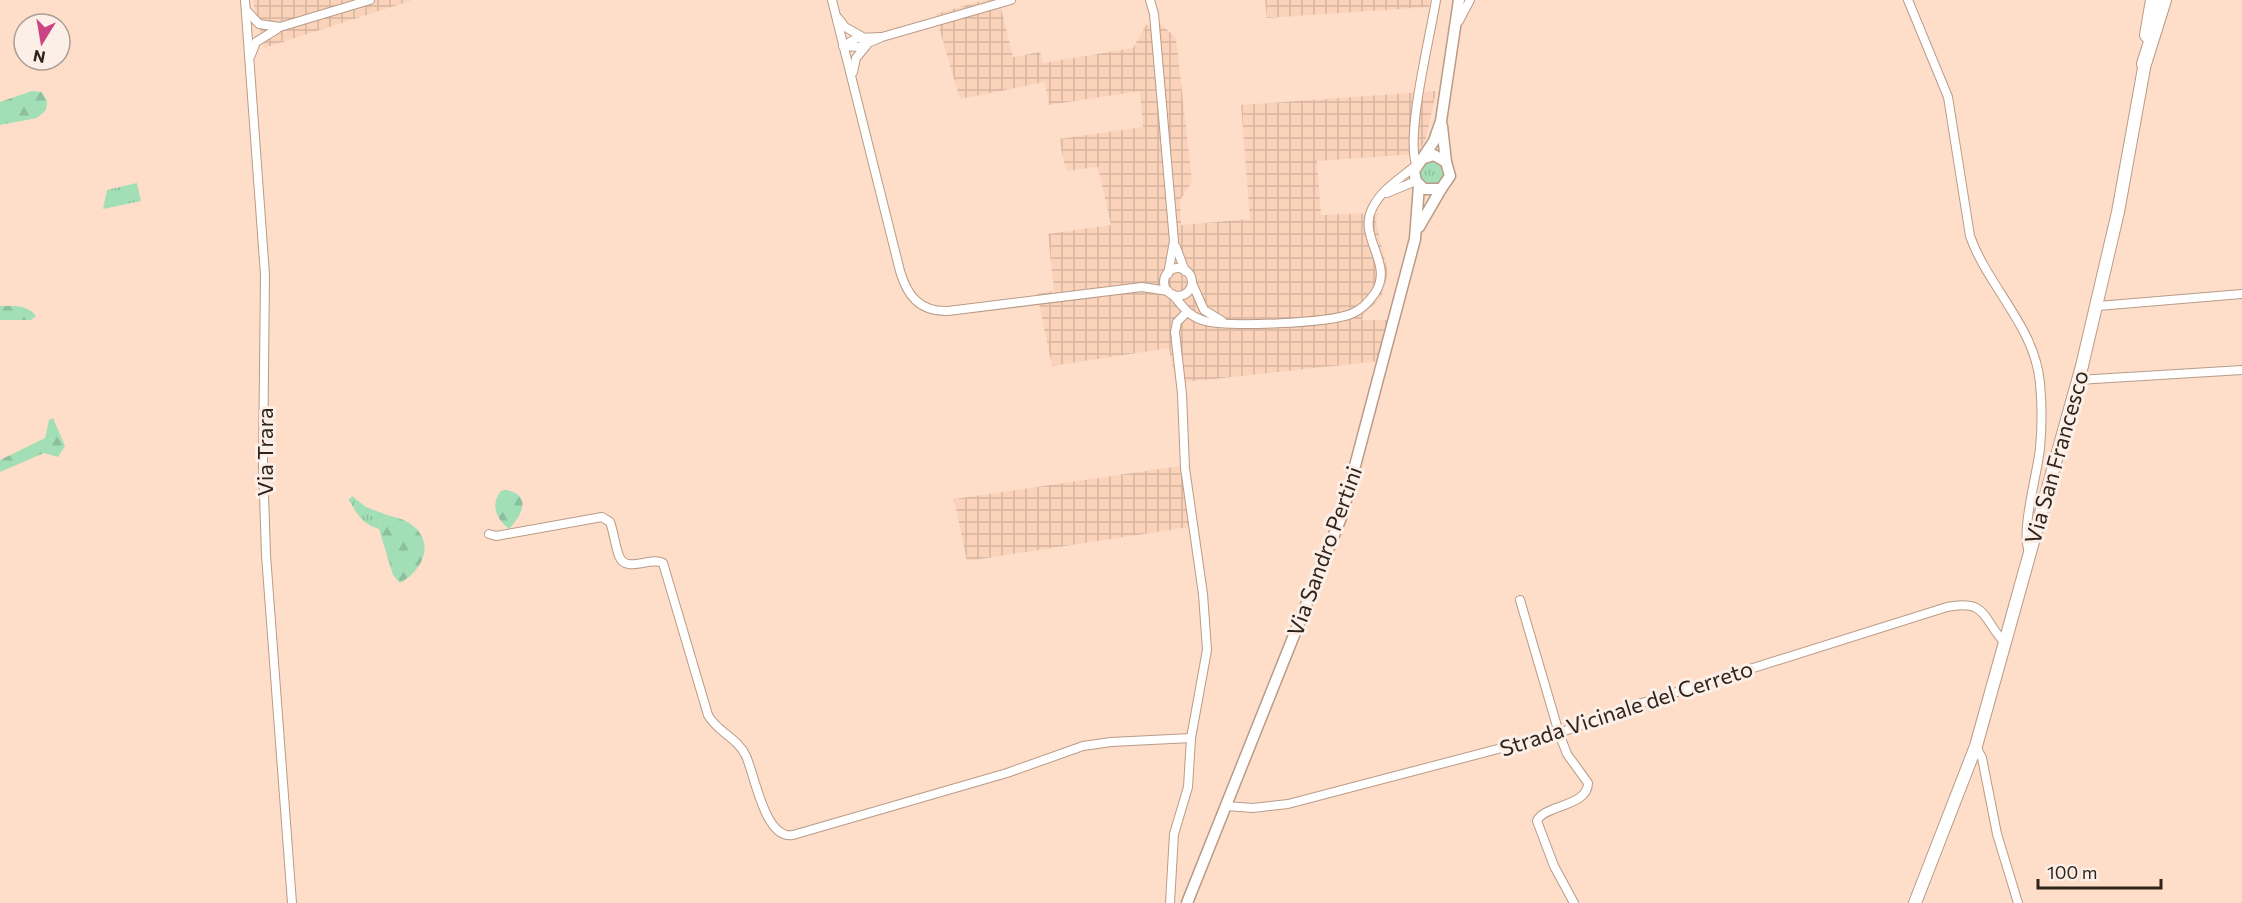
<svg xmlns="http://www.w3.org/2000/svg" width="2242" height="903" viewBox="0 0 2242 903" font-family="Commissioner,sans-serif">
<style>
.industrial{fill:url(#industrial-grid)}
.grass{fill:url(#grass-tufts)}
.forest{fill:url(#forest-firs)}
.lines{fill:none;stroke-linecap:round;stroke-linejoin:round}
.street-casing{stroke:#b99b87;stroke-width:10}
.secondary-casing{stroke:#b99b87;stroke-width:13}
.primary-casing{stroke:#b99b87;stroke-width:14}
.highway-casing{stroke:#b99b87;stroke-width:16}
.street{stroke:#fff;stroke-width:8}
.secondary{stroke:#fff;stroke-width:10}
.primary{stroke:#fff;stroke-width:12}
.highway{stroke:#fff;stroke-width:14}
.labels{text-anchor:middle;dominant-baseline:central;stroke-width:6;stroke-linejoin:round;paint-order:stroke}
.street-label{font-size:22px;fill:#2f241c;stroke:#fcefe7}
</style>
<defs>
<pattern id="industrial-grid" width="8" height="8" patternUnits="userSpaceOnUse" patternTransform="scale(1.5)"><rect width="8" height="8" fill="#fad3ba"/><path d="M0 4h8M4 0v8" fill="none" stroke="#d7b59f"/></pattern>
<pattern id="grass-tufts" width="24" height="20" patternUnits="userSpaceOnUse" patternTransform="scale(1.5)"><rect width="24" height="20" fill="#a2dfb7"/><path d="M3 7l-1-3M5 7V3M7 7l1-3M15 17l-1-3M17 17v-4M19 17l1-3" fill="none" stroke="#8cbf9d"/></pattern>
<pattern id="forest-firs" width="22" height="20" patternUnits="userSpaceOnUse" patternTransform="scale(1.5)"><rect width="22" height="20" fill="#a2dfb7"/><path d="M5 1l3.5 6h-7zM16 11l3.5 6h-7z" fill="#8cbf9d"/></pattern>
</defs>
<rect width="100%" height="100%" fill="#fedec9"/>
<!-- industrial -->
<g class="industrial">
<path d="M253 0H413L264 48Z"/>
<path d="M985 0H999L1013 57 1040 52 1043 63 1133 48 1146 25 1160 23 1176 38 1192 182 1180 200 1181 225 1250 219 1241 105 1436 91 1426 138 1418 154 1317 161 1321 215 1378 213 1376 222 1388 273 1381 298 1364 314 1362 320H1390L1380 361 1176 383 1169 348 1052 366 1037 294 1054 291 1048 234 1111 225 1098 167 1066 171 1059 139 1143 127 1140 91 1049 105 1045 82 960 99 935 14Z"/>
<path d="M1265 0H1430L1429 7 1267 18Z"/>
<path d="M1180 466 1189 527 967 561 954 499Z"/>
</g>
<!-- grass -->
<g class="grass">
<circle cx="1432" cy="173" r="12"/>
<path d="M137 183 141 201 103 209 107 190Z"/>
<path d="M352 496 366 507 390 516 383 519 379 529C363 525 357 514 349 500Z"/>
</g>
<!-- forest -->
<g class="forest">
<path d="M32 91 42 92 47 101 46 110 37 118 0 125V102Z"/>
<path d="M0 306C12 306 28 304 36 316L31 320H0Z"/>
<path d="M53 418 65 446 58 457 44 453 0 472V460L45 438 49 420Z"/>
<path d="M507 490C533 496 521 516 509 529 496 519 490 504 501 491Z"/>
<path d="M390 516C432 524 436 562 400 583L393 575 379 529 383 519Z"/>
</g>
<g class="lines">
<defs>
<g id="street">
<path d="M245 0 265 275 263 464 266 555 292 903"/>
<path d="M832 0 900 271C907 295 919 312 948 311L1142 287 1168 291"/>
<path d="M1150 0 1154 14 1174 241 1168 274"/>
<path d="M1908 0 1948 97 1970 236C1988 287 2035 327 2040 383 2042 404 2042 427 2040 448 2038 471 2020 533 2029 551"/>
<path d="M247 11 259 24 280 27 370 0"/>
<path d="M838 18 845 27 861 36"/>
<path d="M1459 21 1470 0"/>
<path d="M843 46 859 47 882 37 1011 0"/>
<path d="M843 46 857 38 881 37"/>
<path d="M251 55 256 42 277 29"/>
<path d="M853 72 856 58 866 46"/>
<path d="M1416 164C1406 132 1430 38 1436 0"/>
<path d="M1387 193 1416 181"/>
<path d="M1176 247 1185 271"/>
<circle cx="1178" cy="282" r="14"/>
<path d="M1192 283 1204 310 1222 321"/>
<path d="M1172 294C1182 305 1187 315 1202 320 1226 328 1328 323 1351 314 1361 310 1369 302 1375 293 1395 263 1356 237 1373 207 1382 189 1401 178 1415 166"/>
<path d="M2098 306 2242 294"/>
<path d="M2078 380 2242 370"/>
<path d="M489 534 496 536 602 517 610 522C614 533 615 545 619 556 626 574 650 556 663 563L708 715C717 732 738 738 746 756 755 776 765 840 793 835L1007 773 1083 746 1111 742 1191 738"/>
<path d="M1520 600 1559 733 1567 754 1588 783C1588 807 1543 805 1537 821L1554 866 1574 903"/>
<path d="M1976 746 1982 758 1997 834 2018 903"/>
<path d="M1226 806 1253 808 1288 804 1559 733 1642 703 1947 607C1989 599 1982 620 2006 644"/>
<path d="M1170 903 1174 834 1188 787 1191 738 1207 650 1203 594 1185 468 1182 394 1175 332 1177 322 1187 312"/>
</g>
<g id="secondary">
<path d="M1442 126 1446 162"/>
<path d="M1421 159 1434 155 1446 162 1450 176 1441 189H1424L1416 181 1414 171 1434 141 1441 121 1459 0"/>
<path d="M1419 227 1441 189"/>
<path d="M1187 903 1342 515 1415 239 1419 185"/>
</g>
<path id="primary" d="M1915 903 1976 746 2082 366 2118 212 2146 57"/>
<g id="highway">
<path d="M2147 35 2153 0"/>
<path d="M2144 64 2164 0"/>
</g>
</defs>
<!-- street casing -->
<use href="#street" class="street-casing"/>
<!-- secondary casing -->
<use href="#secondary" class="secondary-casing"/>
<!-- primary casing -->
<use href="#primary" class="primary-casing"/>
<!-- highway casing -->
<use href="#highway" class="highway-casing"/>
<!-- street -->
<use href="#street" class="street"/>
<!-- secondary -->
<use href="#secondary" class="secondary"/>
<!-- primary -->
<use href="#primary" class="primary"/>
<!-- highway -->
<use href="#highway" class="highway"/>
</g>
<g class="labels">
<!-- street labels -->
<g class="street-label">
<text transform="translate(264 452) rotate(-90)">Via Trara</text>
<text transform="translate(2056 457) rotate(-74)">Via San Francesco</text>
<text transform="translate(1324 551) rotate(-70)">Via Sandro Pertini</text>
<text transform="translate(1626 708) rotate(-18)">Strada Vicinale del Cerreto</text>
</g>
</g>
<!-- north arrow -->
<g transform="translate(42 42) rotate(191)"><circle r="28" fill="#fcefe7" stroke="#aa9e96" stroke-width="1.5"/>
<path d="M0-4.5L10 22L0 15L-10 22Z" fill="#ca4383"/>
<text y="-9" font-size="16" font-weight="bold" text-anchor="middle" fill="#2f241c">N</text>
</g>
<!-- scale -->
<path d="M2038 879v9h123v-9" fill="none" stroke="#2f241c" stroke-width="3"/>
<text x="2047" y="879" font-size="18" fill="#2f241c" stroke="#fcefe7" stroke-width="4.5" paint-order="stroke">100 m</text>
</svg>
